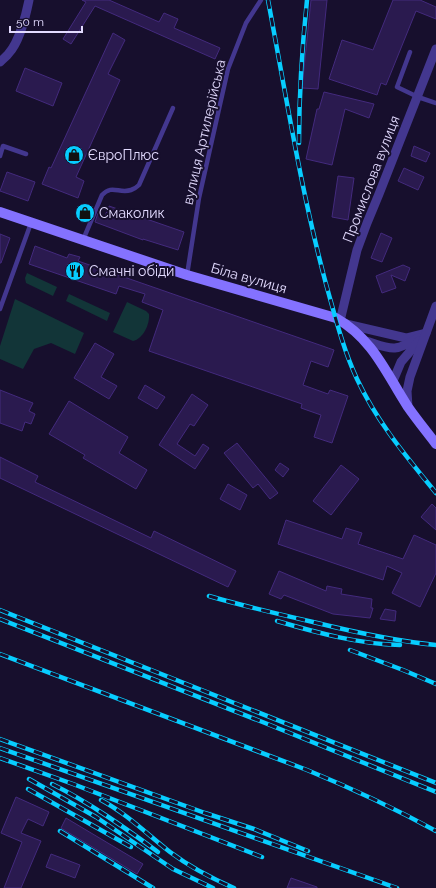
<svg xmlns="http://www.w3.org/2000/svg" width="436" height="888" viewBox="0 0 436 888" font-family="Raleway,sans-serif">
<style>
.green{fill:#123538}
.building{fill:#2a1a4f;stroke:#432a7d}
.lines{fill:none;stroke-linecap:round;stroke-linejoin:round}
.lane{stroke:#43378f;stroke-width:4.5}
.street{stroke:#43378f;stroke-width:9}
.secondary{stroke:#8472ff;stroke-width:10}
.rail-casing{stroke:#07cdff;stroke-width:4.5}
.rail{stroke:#170f2d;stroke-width:3;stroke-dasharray:9;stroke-linecap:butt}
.labels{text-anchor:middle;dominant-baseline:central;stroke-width:4;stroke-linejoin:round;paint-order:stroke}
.street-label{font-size:14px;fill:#e3dbff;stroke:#170f2d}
.poi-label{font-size:14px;fill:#e3dbff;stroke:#170f2d;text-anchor:start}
</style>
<rect width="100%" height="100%" fill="#170f2d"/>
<!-- green -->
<g class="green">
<path d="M27 273 57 287 53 296 26 283 25 278Z"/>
<path d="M69 294 110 313 107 321 66 301Z"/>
<path d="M15 299 84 333 75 354 51 343 34 349 23 369 0 359V346Z"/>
<path d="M127 302 146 311 149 314C150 324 143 339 133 341L113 332Z"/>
</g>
<!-- building -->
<g class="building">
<path d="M82 0H109L159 22 164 13 178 19 174 28 220 48 215 59 95 6 71 44 63 39 86 2Z"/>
<path d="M311 0H327L318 89 302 88Z"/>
<path d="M393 0H420L436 7V19L416 11 386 85 381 83 377 95 329 79 342 40 373 50Z"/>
<path d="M113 33 125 40 108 74 120 80 76 177 84 181 78 198 42 184 49 167 51 168Z"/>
<path d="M25 68 62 83 53 106 16 91Z"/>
<path d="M324 92 374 104 369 118 345 109 332 165 306 159 317 109H319Z"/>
<path d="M414 146 430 153 426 162 411 156Z"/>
<path d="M404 168 424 177 418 190 398 181Z"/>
<path d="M7 172 35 182 28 201 0 191Z"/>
<path d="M338 176 354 178 348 220 332 217Z"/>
<path d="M80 206 91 211 88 220 77 216Z"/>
<path d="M109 206 184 232 178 250 143 239V240L95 222 98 213 105 216Z"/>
<path d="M381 233 392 238 382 262 371 258Z"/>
<path d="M0 234 10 238 1 263H0Z"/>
<path d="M35 246 67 258 69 254 80 257 78 261 334 350 328 367 311 361 303 385 328 394 330 390 348 396 332 443 314 437 321 415 301 408 302 404 149 351 163 310 142 302 145 294 119 286 116 294 29 264Z"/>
<path d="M403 265 410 268 405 281 391 275 396 288 382 293 376 276Z"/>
<path d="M95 343 114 354 101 377 117 386 109 399 74 378Z"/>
<path d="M145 385 165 397 157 409 138 398Z"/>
<path d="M0 390 33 403 29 411 35 414 31 424 25 422 22 431 0 423Z"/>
<path d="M192 394 208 405 194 426 190 424 177 444 195 456 203 444 209 448 195 469 159 445Z"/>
<path d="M69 401 128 437 119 453 147 470 136 489 83 458 85 455 49 434Z"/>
<path d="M237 443 278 493 270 499 258 484 253 488 224 453Z"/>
<path d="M0 457 38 476 35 482 151 538 154 531 236 571 228 587 0 478Z"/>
<path d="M280 463 289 469 283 477 275 470Z"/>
<path d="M341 465 359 479 331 515 313 501Z"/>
<path d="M228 484 247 495 240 510 220 499Z"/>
<path d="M432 504 436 508V530L421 517Z"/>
<path d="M286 520 342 539 346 528 362 533 358 544 403 559 414 535 436 545V573L420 607 392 593 402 573 387 566 383 580 278 544Z"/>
<path d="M279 571 326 591 327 586 342 589 341 594 372 599 371 608H373L370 618 333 614 284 595 281 599 269 594Z"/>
<path d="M385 609 396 611 395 621 380 619Z"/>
<path d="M16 797 49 812 43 826 28 819 21 833 41 841 21 888H4L22 842 1 833Z"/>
<path d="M66 818 143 864 137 874 61 828Z"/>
<path d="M51 854 80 865 75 878 46 867Z"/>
<path d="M291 878 317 887V888H287Z"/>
</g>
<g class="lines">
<!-- lane -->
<g class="lane">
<path d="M410 52 397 87 418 97 436 103"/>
<path d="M0 156 3 146 26 154"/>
<path d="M83 240 102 195C112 184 119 194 131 190 134 189 137 187 139 185L173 108"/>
<path d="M187 275 199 198 228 69 246 23 261 0"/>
<path d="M0 309 31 223"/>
</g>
<!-- street -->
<g class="street">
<path d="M0 62C3 59 7 56 9 53 19 42 26 15 29 0"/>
<path d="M340 321 357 250 367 223 379 194 436 49"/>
<path d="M346 324 406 338 426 333"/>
<path d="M366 341C391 349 394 353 418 338"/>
<path d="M393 381 401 362 419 341"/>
<path d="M408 407 407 391 410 377 436 306"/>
</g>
<!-- secondary -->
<path class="secondary" d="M0 212 187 275 336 318C373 339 386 373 408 407 417 420 427 432 436 444"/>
<defs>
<g id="rail">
<path d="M268 0C286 95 301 191 326 284 335 316 343 349 357 379 377 422 406 456 436 493"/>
<path d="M299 143C299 95 302 48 307 0"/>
<path d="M209 596C243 606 278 614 313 622 354 632 394 641 436 645"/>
<path d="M0 610 436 783"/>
<path d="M0 619 265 723 436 792"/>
<path d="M277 621C318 633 358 644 400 645"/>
<path d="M350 650 403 670 436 684"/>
<path d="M0 654 307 770C351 788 394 808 436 831"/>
<path d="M0 739 205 813 254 829 308 851"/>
<path d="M0 748 397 888"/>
<path d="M0 758 73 784 262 857"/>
<path d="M29 779 96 817 173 869 213 888"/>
<path d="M52 784C90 803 124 827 158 852"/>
<path d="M28 789 131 847"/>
<path d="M101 800C127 814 147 834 170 852 190 867 211 878 234 888"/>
<path d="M60 831 153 888"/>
</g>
</defs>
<!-- rail casing -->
<use href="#rail" class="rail-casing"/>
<!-- rail -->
<use href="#rail" class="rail"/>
</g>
<!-- icons -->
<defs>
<symbol id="shop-disc" viewBox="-11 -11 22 22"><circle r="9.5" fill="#07cdff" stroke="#170f2d"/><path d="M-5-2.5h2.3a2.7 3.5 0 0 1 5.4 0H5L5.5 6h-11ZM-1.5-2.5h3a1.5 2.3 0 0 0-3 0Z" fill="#111"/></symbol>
<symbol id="restaurant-disc" viewBox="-11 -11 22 22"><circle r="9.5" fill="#07cdff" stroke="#170f2d"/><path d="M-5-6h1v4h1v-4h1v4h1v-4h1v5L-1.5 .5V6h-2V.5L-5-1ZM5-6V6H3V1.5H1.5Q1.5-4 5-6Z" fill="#111"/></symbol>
</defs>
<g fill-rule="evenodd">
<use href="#shop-disc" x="63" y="144" width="22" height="22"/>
<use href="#shop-disc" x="74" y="202" width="22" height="22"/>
<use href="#restaurant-disc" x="64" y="260" width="22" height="22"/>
</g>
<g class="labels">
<!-- street labels -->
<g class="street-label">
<text transform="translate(204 132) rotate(-77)">вулиця Артилерійська</text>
<text transform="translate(371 179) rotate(-69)">Промислова вулиця</text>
<text transform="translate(249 278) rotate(16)">Біла вулиця</text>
</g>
<!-- poi labels -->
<g class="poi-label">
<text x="88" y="155">ЄвроПлюс</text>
<text x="99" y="213">Смаколик</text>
<text x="89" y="271">Смачні обіди</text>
</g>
</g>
<!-- scale -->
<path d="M10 26v6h72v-6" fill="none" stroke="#e3dbff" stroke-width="2"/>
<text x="16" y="26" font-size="12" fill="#e3dbff" stroke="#170f2d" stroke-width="3" paint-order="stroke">50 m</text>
</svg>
